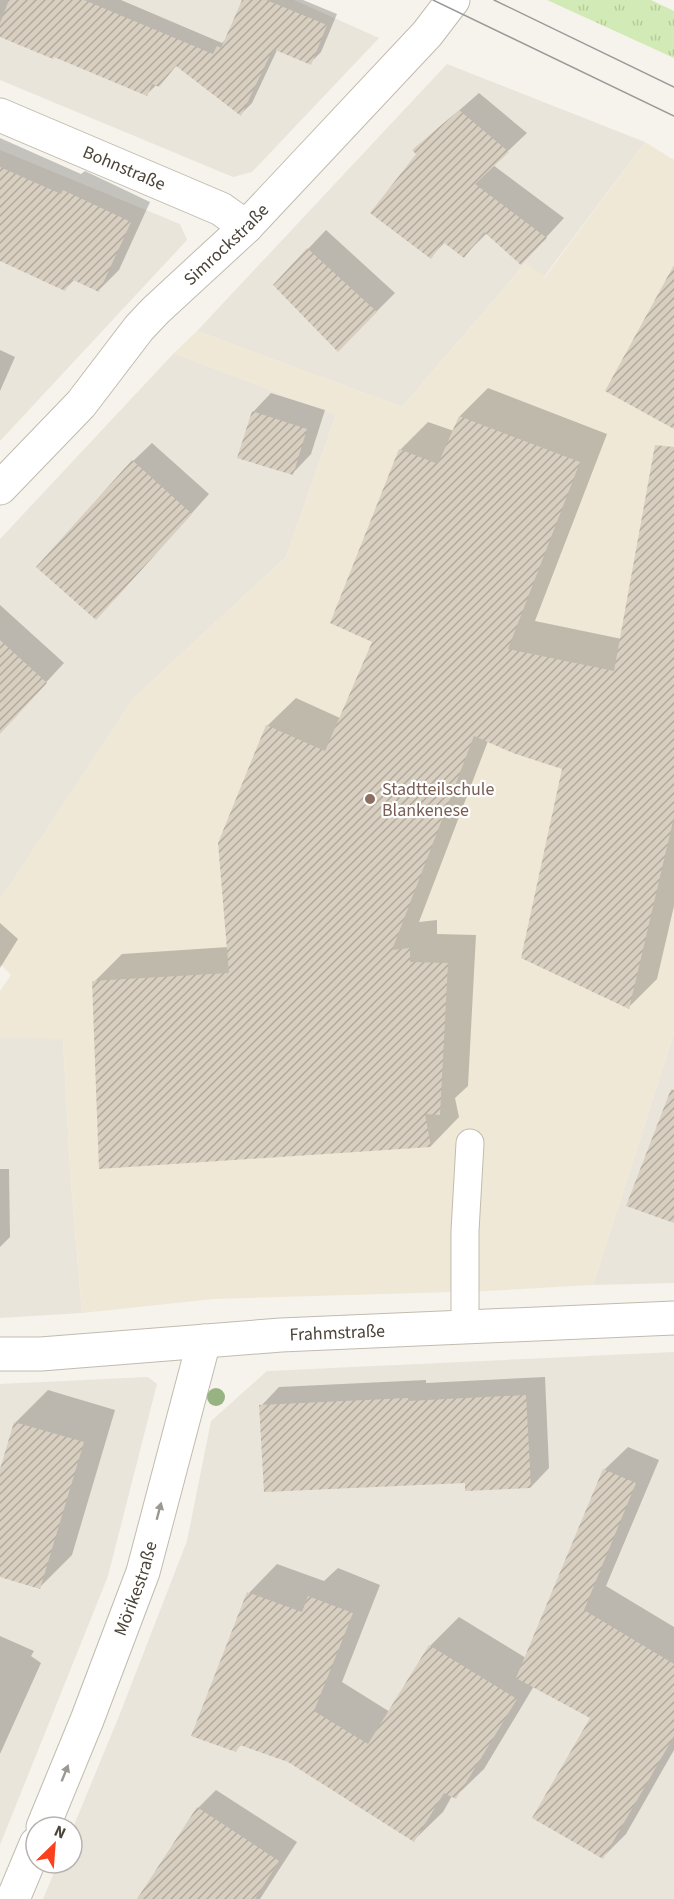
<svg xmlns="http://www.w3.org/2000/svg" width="674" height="1899" viewBox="0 0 674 1899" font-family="'Source Sans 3',sans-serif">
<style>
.residential{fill:#eae5da}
.education{fill:#efe8d6}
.grass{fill:url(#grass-tufts)}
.shadow{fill:#0003}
.building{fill:url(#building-hatch)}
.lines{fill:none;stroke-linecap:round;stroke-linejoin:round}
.lane-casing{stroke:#c2bbae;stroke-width:29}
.street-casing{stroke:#c2bbae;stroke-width:35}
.lane{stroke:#fff;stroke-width:27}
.street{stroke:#fff;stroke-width:33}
.tram{stroke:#9a9a9a;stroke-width:1.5}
.tree{fill:#97b381}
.oneway{fill:#9c9892}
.education-dot{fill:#8d6e63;stroke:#fff;stroke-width:2}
.labels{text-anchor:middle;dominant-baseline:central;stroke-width:4.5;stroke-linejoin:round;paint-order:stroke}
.street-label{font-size:18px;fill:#4b4439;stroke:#fff}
.education-label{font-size:18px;fill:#785e54;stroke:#fff;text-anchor:start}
</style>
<defs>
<pattern id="grass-tufts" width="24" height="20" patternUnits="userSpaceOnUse" patternTransform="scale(1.5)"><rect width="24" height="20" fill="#d2eab5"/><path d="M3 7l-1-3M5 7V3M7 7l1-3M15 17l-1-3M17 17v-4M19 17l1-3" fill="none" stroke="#b6ca9c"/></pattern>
<pattern id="building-hatch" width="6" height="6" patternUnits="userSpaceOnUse" patternTransform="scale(1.5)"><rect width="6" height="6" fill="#d8cfc1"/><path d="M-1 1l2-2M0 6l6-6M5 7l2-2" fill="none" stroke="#b1aa9e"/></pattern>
</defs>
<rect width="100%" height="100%" fill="#f6f3ec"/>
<!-- residential -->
<g class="residential">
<path d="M0 0H294L379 38 252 172 233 177 0 80Z"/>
<path d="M447 64 645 142 544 277 525 264 402 407 197 331Z"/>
<path d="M0 150 180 224 187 240 0 441Z"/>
<path d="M174 353 336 415 286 557 133 699 0 900V539Z"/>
<path d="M674 1033V1283L593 1285Z"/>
<path d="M0 1037 63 1038 70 1169 82 1313 0 1318Z"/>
<path d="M674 1352V1899H43L58 1863H72V1830L119 1716 187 1541 211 1421 267 1371Z"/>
<path d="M148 1377 157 1384 108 1576 0 1845V1384Z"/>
</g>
<!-- education -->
<path class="education" d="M645 142 674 160V1033L593 1285 487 1291 214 1299 82 1313 70 1169 63 1039 0 1037V991L11 975 0 964V900L133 699 286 557 336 415 174 353 197 331 402 407 526 263 545 277Z"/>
<!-- grass -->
<path class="grass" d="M547 0H651L674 11V58Z"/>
<!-- shadow -->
<g class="shadow">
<path d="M0 0H121L222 43 228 37 243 0H303L337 14 321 52 310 63 277 50 252 103 241 114 177 65 147 94 54 55 0 35Z"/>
<path d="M479 93 527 133 493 165 564 218 539 245 487 233 464 256 445 242 431 257 418 154 414 150Z"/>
<path d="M0 138 81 174 85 171 150 202 119 270 99 290 75 279 65 289 0 259Z"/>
<path d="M326 230 395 293 338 350 308 249Z"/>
<path d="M0 350 15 357 0 391Z"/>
<path d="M488 388 607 434 535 621 622 639 674 471V906L657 979 629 1007 563 768 488 741 419 922 437 920V934L476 935 468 1086 455 1098 459 1117 431 1146 100 1167 94 982 122 954 228 947 267 726 296 698 340 718 373 641 400 450 428 422 454 431 460 416Z"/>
<path d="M271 393 325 410 311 454 293 473 253 412Z"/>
<path d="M152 443 209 494 114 600 133 461Z"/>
<path d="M0 605 64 663 0 732Z"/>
<path d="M0 923 18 939 0 968Z"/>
<path d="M0 1169H9L10 1237 0 1247Z"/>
<path d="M545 1377 549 1468 531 1487 466 1481 261 1406 279 1387 426 1380V1383Z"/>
<path d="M48 1390 115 1410 72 1555 40 1587 0 1575V1474L16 1422Z"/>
<path d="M628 1447 659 1460 606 1586 674 1627V1750L626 1834 603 1857 593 1717 534 1686 484 1769 455 1797 452 1796 443 1812 414 1840 289 1761 242 1744 235 1751 193 1735 249 1593 277 1564 324 1581 338 1568 380 1585 342 1682 390 1712 430 1646 459 1617 526 1658 604 1470Z"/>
<path d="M0 1636 34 1651 31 1656 41 1663 0 1754Z"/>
<path d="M216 1790 297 1842 260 1899H139L198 1808Z"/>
</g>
<!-- building -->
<g class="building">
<path d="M9 0H84L213 54 217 46 221 48 242 0H266L327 25 311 65 273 49 241 116 176 66 159 87 152 84 147 96 54 57 53 59 0 37V23Z"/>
<path d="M459 110 509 152 475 184 547 238 521 265 484 232 464 258 443 242 431 259 370 213 416 154 412 150Z"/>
<path d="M0 167 61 194 63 190 131 222 99 292 71 279 65 291 0 261Z"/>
<path d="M307 248 377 312 338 352 273 285Z"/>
<path d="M674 265V429L605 391Z"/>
<path d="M252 411 307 429 293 475 237 458Z"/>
<path d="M459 416 580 462 508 649 614 671 655 445 674 447V817L629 1009 521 958 562 769 513 753 474 736 392 950 410 948V962L448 963 440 1115 425 1114 431 1147 99 1169 92 981 229 973 218 843 266 725 325 751 372 642 330 623 399 449 438 464Z"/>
<path d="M132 460 192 514 96 620 36 567Z"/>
<path d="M0 640 47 683 0 734Z"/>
<path d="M671 1089 674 1090V1223L626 1206Z"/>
<path d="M526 1395 531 1488 465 1491V1483L264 1492 259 1405 408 1398V1401Z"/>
<path d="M14 1422 84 1442 40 1589 0 1577V1469Z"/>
<path d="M603 1469 636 1483 584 1610 674 1664V1736L603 1859 532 1818 590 1718 516 1678Z"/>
<path d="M247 1592 302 1612 308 1596 353 1613 314 1711 368 1744 429 1645 517 1699 456 1799 444 1793 414 1842 288 1762 240 1745 236 1752 191 1736Z"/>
<path d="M197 1807 279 1861 255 1899H137Z"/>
</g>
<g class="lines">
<defs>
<path id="lane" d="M465 1328V1231L470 1143"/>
<g id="street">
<path id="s1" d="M0 115 221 209 246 227"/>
<path id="s2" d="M0 488 81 404 139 328 155 311 246 227 427 34 453 0"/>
<path id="s3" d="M0 1354H41L281 1335 674 1318"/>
<path id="s4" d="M43 1827 87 1720 143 1572 204 1341"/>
<path d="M13 1899 36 1844"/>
</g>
</defs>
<!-- lane casing -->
<use href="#lane" class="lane-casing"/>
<!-- street casing -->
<use href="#street" class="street-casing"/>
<!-- lane -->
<use href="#lane" class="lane"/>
<!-- street -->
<use href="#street" class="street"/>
<!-- tram -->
<g class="tram">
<path d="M433 0 674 116"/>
<path d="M494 0 674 87"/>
</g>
</g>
<!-- trees -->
<circle class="tree" cx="216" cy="1397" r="9"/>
<!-- one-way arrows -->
<defs><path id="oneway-solid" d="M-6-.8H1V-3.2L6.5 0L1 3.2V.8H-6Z" transform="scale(1.5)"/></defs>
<g class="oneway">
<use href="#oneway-solid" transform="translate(159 1511) rotate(-75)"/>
<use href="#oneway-solid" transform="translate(65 1773) rotate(-68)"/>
</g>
<!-- markers -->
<circle class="education-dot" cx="370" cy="799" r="6"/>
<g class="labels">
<!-- street labels -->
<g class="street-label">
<text stroke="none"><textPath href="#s1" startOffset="135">Bohnstraße</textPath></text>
<text stroke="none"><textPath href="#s2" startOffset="333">Simrockstraße</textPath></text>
<text stroke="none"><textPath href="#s3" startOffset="338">Frahmstraße</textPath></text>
<text stroke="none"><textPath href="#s4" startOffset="256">Mörikestraße</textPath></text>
</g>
<!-- education labels -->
<g class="education-label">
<text x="382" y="789">Stadtteilschule<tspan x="382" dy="21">Blankenese</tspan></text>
</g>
</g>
<!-- north arrow -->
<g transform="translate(54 1845) rotate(25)"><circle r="28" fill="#ffffff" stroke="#b7b4b0" stroke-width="1.5"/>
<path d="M0-4.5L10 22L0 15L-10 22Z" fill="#fc3f1d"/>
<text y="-9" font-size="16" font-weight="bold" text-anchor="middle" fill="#4b4439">N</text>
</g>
</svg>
